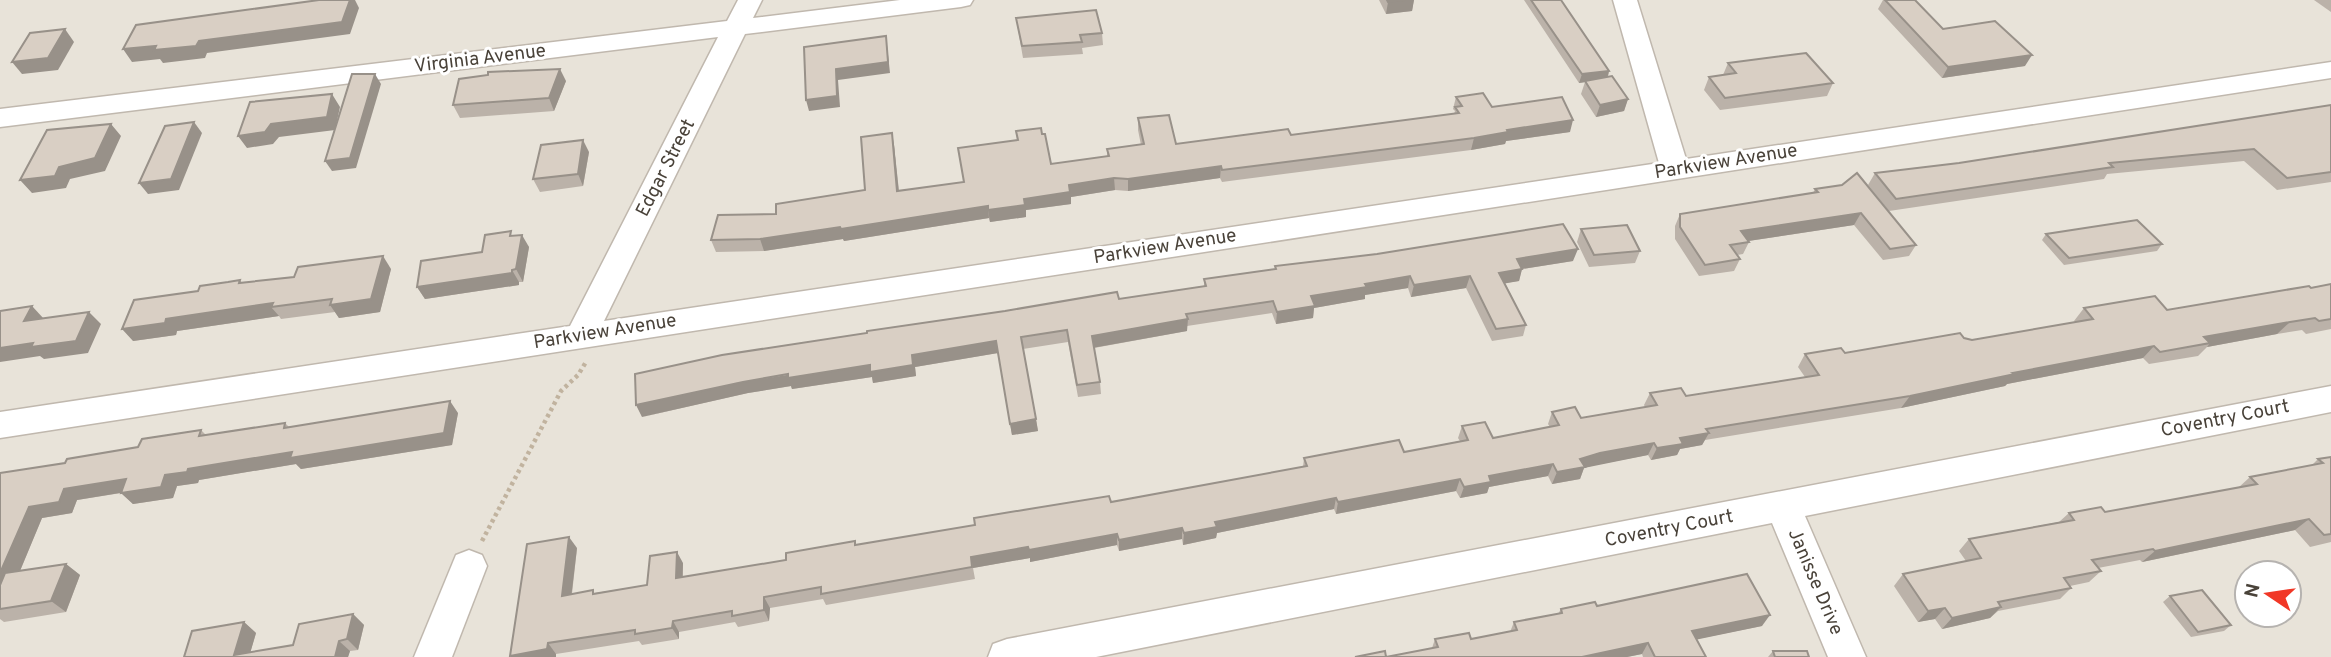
<svg xmlns="http://www.w3.org/2000/svg" width="2331" height="657" viewBox="0 0 2331 657" font-family="Overpass,sans-serif">
<style>
.residential{fill:#e8e3d9;fill-rule:evenodd}
.lines{fill:none;stroke-linecap:round;stroke-linejoin:round}
.street-casing{stroke:#c0b8ae;stroke-width:3}
.path{stroke:#c1b39f;stroke-width:4.5;stroke-dasharray:3.5 3.5;stroke-linecap:butt}
.street{fill:#fff;fill-rule:evenodd}
.wall{fill:#bbb2a9}
.shaded-wall{fill:#989189}
.building{fill:#d9cfc4;stroke:#989189;stroke-width:2}
.labels{text-anchor:middle;dominant-baseline:central;stroke-width:6;stroke-linejoin:round;paint-order:stroke}
.street-label{font-size:19px;fill:#494239;stroke:#fff}
</style>
<rect width="100%" height="100%" fill="#f5f1eb"/>
<!-- residential -->
<path class="residential" d="M0 0H2331V657H0ZM2247 573H2289V615H2247Z"/>
<g class="lines">
<defs>
<g id="street">
<path d="M738 0H762L753 18 900 0H973L970 5 961 7 745 34 604 321 1659 163 1613 0H1637L1686 159 2331 62V78L0 438V412L570 326 718 37 0 127V109L727 21Z"/>
<path d="M2331 386V412L1805 516 1866 657H1828L1772 523 1096 657H988L993 644 1007 639Z"/>
<path d="M469 550 482 555 487 566 452 657H414L456 555Z"/>
</g>
</defs>
<!-- street casing -->
<use href="#street" class="street-casing"/>
<!-- path -->
<path class="path" d="M482 541 561 391 578 375 586 362"/>
<!-- street -->
<use href="#street" class="street"/>
</g>
<!-- wall -->
<g class="wall">
<path d="M1379 0H1414L1412 11 1386 14Z"/>
<path d="M1524 0H1561L1609 71 1608 77 1628 99 1624 111 1596 117 1581 94 1585 82 1579 83Z"/>
<path d="M1883 0H1915L1943 29 2025 66 1942 78 1878 9Z"/>
<path d="M2314 0H2331V12Z"/>
<path d="M1016 18 1102 33 1103 45 1082 48 1083 54 1023 58Z"/>
<path d="M1728 63 1833 83 1827 96 1720 110 1704 90 1709 77 1723 75Z"/>
<path d="M566 81 554 111 460 118 453 105Z"/>
<path d="M1456 97 1492 107 1570 132 1506 141 1505 144 1471 150 1237 180 1222 182 1220 178 1128 191 1115 190 1071 197V204L1026 210V217L990 222 989 218 844 241 843 239 764 251 716 252 711 240 776 214 865 190 894 145 899 191 964 182 1017 140 1016 131 1051 164 1107 156V149L1141 145 1138 130V118L1176 144 1291 135 1454 114 1455 111 1453 109Z"/>
<path d="M2331 105V182L2277 190 2244 161 2107 174 2104 179 1889 211 1868 185 1875 173 1959 163Z"/>
<path d="M589 152 583 186 540 192 533 179Z"/>
<path d="M1842 185 1916 245 1909 256 1883 260 1854 225 1748 241 1749 242 1743 254 1737 255 1740 259 1734 271 1699 276 1675 239V226L1680 214 1813 193 1815 189Z"/>
<path d="M1581 229 1640 251 1635 263 1589 267 1577 242Z"/>
<path d="M2046 234 2162 244 2157 251 2064 265 2042 240Z"/>
<path d="M513 236 529 247 523 282H519V285L425 299 417 287Z"/>
<path d="M1573 261 1522 269 1519 281 1505 283 1526 325 1523 336 1492 341 1466 288 1411 297 1408 288 1365 295V299L1314 308 1313 318 1276 324 1272 313 1187 326V331L1094 348 1100 382 1101 394 1078 397 1068 342 1023 349 1038 431 1012 435 998 353 915 367 916 376 873 383 872 377 792 389 791 386 748 393 642 417 1119 299 1204 286V279L1275 269V266Z"/>
<path d="M391 269 380 312 339 318 335 312 281 319 279 316 177 331 176 335 133 341 198 291 240 280 242 283Z"/>
<path d="M2331 284V329L2306 334 2302 330 2277 334 2207 347 2198 356 2149 364 2143 358 2007 384 2005 386 1901 408 1705 440 1702 445 1680 449 1677 455 1651 460 1648 455 1595 465 1584 468 1580 479 1552 484 1548 476 1489 487 1487 493 1460 498 1456 491 1336 514 1334 509 1217 533 1216 538 1183 545 1182 539 1119 551 1117 545 1030 562V558L973 568 975 579 826 605 823 599 770 608 769 621 738 627 735 622 679 632V639L642 645 639 641 556 654V657H511L577 548 572 594 595 593 647 585 683 563V577L786 560 855 541 856 545 1111 502 1303 467 1304 458 1404 452 1460 441 1458 438 1462 426 1493 438 1550 427 1548 424 1552 412 1581 418 1645 407 1644 405 1650 393 1686 396 1805 377 1798 367 1805 354 1845 353 1964 338 1972 340 2075 322 2074 321 2084 308 2167 310Z"/>
<path d="M458 413 452 445 301 469 296 464 199 480 198 483 177 486 173 498 133 504 121 493 77 500 72 513 42 518 20 571 66 564 80 575 66 612 4 622 0 619V609L65 463 138 447 201 430 206 435 285 423 289 427Z"/>
<path d="M2331 457V542L2310 547 2295 530 2142 562 2140 560 2098 568 2101 571 2089 582 2070 586 2071 588 2060 599 1998 611 1990 618 1942 629 1935 619 1918 622 1894 586 1903 574 1966 561 1959 551 1969 539 2059 522 2069 513 2105 512 2238 488 2250 477 2311 466 2318 459Z"/>
<path d="M2170 596 2231 625 2224 631 2191 637 2163 602Z"/>
<path d="M1597 606 1762 626 1697 639 1706 657H1643L1642 654 1627 657H1355H1386L1432 648 1435 639H1471L1510 632 1514 622 1558 614 1561 609Z"/>
<path d="M353 614 364 625 358 650 350 651 348 657H184L244 622 256 633 250 653 293 645Z"/>
<path d="M1773 651 1809 657H1768Z"/>
</g>
<!-- shaded-wall -->
<g class="shaded-wall">
<path d="M350 0H355L359 8 350 34 207 53 205 58 163 63 160 59 132 62 123 49 199 41Z"/>
<path d="M1405 0H1414L1412 11 1386 14 1388 2Z"/>
<path d="M65 29 74 42 58 70 22 74 12 62Z"/>
<path d="M886 36 890 73 838 80 840 107 809 111 806 100 836 69Z"/>
<path d="M2032 55 2025 66 1942 78 1948 67Z"/>
<path d="M560 69 566 81 554 111 549 98Z"/>
<path d="M1609 71 1607 79 1579 83 1582 74Z"/>
<path d="M375 74 381 84 356 168 332 171 325 161Z"/>
<path d="M332 94 340 107 335 130 279 137 273 144 247 148 238 136 271 124Z"/>
<path d="M1628 99 1624 111 1596 117 1600 105Z"/>
<path d="M1573 120 1570 132 1506 141 1505 144 1471 150 1474 138 1507 130Z"/>
<path d="M194 122 202 133 179 190 148 194 139 183Z"/>
<path d="M111 124 121 136 105 171 70 179 66 188 32 193 20 180 59 167Z"/>
<path d="M892 133 894 145 900 203 897 191Z"/>
<path d="M583 140 589 152 583 186 578 174Z"/>
<path d="M1221 166 1220 178 1128 191V179Z"/>
<path d="M1114 178 1115 190 1071 197V204L1026 210V217L990 222 988 210 1024 199 1069 185Z"/>
<path d="M988 206 989 218 844 241 843 239 764 251 760 239Z"/>
<path d="M1861 213 1854 225 1735 243 1741 231Z"/>
<path d="M522 235 529 247 523 282 516 269Z"/>
<path d="M1578 249 1573 261 1522 269 1519 281 1496 285 1499 273 1517 259Z"/>
<path d="M383 256 391 269 380 312 339 318 330 305Z"/>
<path d="M512 270 519 282V285L425 299 417 287Z"/>
<path d="M1410 276 1408 288 1365 295V299L1314 308 1313 318 1276 324 1277 312 1311 296 1365 284Z"/>
<path d="M1470 276 1466 288 1411 297 1414 285Z"/>
<path d="M273 303 271 307 279 316 177 331 176 335 133 341 122 329 166 319Z"/>
<path d="M32 306 44 319 24 321Z"/>
<path d="M89 312 101 324 88 353 44 359 40 356 0 362V348Z"/>
<path d="M1188 319 1187 331 1092 348V336Z"/>
<path d="M2290 322 2277 334 2207 347 2210 343 2204 337Z"/>
<path d="M996 341 998 353 915 367 916 376 873 383 872 377 792 389 791 386 748 393 642 417 636 405 743 382Z"/>
<path d="M2154 346 2143 358 2007 384 2005 386 1901 408 1910 396 2013 373Z"/>
<path d="M450 401 458 413 452 445 301 469 296 464 199 480 198 483 177 486 173 498 133 504 121 493 165 475 188 469Z"/>
<path d="M1036 419 1038 431 1012 435 1010 424Z"/>
<path d="M1709 433 1702 445 1680 449 1677 455 1651 460 1657 448 1680 438Z"/>
<path d="M1654 443 1648 455 1584 468 1580 479 1552 484 1557 472 1580 459 1600 453Z"/>
<path d="M1553 464 1548 476 1489 487 1487 493 1460 498 1464 487 1489 476Z"/>
<path d="M126 479 138 490 77 500 72 513 42 518 12 590 0 592V573L29 507 64 489Z"/>
<path d="M1460 479 1456 491 1336 514 1338 502Z"/>
<path d="M1336 498 1334 509 1217 533 1216 538 1183 545 1184 533 1215 522Z"/>
<path d="M2309 519 2295 530 2142 562 2155 551Z"/>
<path d="M1182 528V539L1119 551V540Z"/>
<path d="M1117 534V545L1030 562V558L973 568 975 579 971 557 1028 547Z"/>
<path d="M569 537 577 548 570 607 562 596Z"/>
<path d="M677 552 683 563 682 589 676 578Z"/>
<path d="M66 564 80 575 66 612 51 601Z"/>
<path d="M764 597 770 608 769 621 764 610Z"/>
<path d="M2001 607 1990 618 1942 629 1952 618Z"/>
<path d="M1945 608 1935 619 1918 622 1928 611Z"/>
<path d="M353 614 364 625 358 650 347 639Z"/>
<path d="M1770 615 1762 626 1685 642 1692 631Z"/>
<path d="M673 621 679 632V639L672 628Z"/>
<path d="M244 622 256 633 249 657 234 655Z"/>
<path d="M339 641 350 651 348 657H335Z"/>
<path d="M548 643 556 654V657H511L510 656Z"/>
<path d="M1648 643 1642 654 1627 657H1582Z"/>
</g>
<!-- building -->
<g class="building">
<path d="M319 0H350L342 22 199 41 196 46 154 50 156 46 123 49 136 25Z"/>
<path d="M1387 0H1405L1388 2Z"/>
<path d="M1531 0H1561L1609 71 1582 74Z"/>
<path d="M1885 0H1915L1943 29 1995 21 2032 55 1948 67Z"/>
<path d="M1096 10 1102 33 1080 35 1082 42 1022 46 1016 18Z"/>
<path d="M65 29 48 58 12 62 30 33Z"/>
<path d="M886 36 888 62 836 69 837 96 806 100 804 47Z"/>
<path d="M1806 53 1833 83 1725 98 1709 77 1736 73 1728 63Z"/>
<path d="M560 69 549 98 453 105 459 79 488 75V72Z"/>
<path d="M352 74H375L350 158 325 161Z"/>
<path d="M1612 76 1628 99 1600 105 1585 81Z"/>
<path d="M1483 93 1492 107 1562 97 1573 120 1507 130 1508 132 1474 138 1238 168 1222 170 1221 166 1128 179 1114 178 1069 185 1070 192 1024 199 1025 205 988 210V206L841 229 840 227 760 239 711 240 718 215 776 214V204L865 190 861 137 892 133 897 191 964 182 958 148 1018 140 1016 131 1041 128 1042 134H1045L1051 164 1109 156 1107 149 1144 144 1138 118 1169 115 1176 144 1288 129 1291 135 1459 113 1455 107 1462 106 1456 97Z"/>
<path d="M332 94 327 117 271 124 265 132 238 136 250 102Z"/>
<path d="M2331 105V172L2287 178 2254 149 2109 163 2113 167 1896 199 1875 173 1959 163Z"/>
<path d="M194 122 171 179 139 183 165 126Z"/>
<path d="M111 124 95 158 59 167 55 176 20 180 47 130Z"/>
<path d="M583 140 578 174 533 179 541 145Z"/>
<path d="M1857 173 1916 245 1890 249 1861 213 1741 231 1749 242 1730 245 1740 259 1705 265 1680 227V214L1818 192 1815 189 1842 185Z"/>
<path d="M2137 220 2162 244 2069 258 2046 234Z"/>
<path d="M1563 224 1578 249 1517 259 1522 269 1499 273 1526 325 1496 329 1470 276 1414 285 1410 276 1365 284 1367 287 1311 296 1315 306 1277 312 1273 301 1186 314 1188 319 1092 336 1100 382 1077 385 1067 330 1021 337 1036 419 1010 424 996 341 912 355 913 365 870 372V365L788 378V374L743 382 636 405 635 374 722 355 867 333V331L1005 311 1117 292 1119 299 1206 286 1204 279 1276 269 1275 266 1377 254Z"/>
<path d="M1627 225 1640 251 1594 255 1581 229Z"/>
<path d="M511 231 510 236 522 235 516 269 512 270V273L417 287 421 261 482 252 485 235Z"/>
<path d="M383 256 371 299 330 305 332 299 271 307 273 303 166 319 165 323 122 329 134 300 198 291 200 286 228 282 240 280 239 283 294 277 298 267Z"/>
<path d="M2331 284V319L2319 321 2315 318 2290 322 2204 337 2210 343 2160 352 2154 346 2013 373 2015 374 1910 396 1706 429 1709 433 1680 438 1683 444 1657 448 1654 443 1600 453 1580 459 1585 467 1557 472 1553 464 1489 476 1491 482 1464 487 1460 479 1338 502 1336 498 1215 522 1217 527 1184 533 1182 528 1119 540 1117 534 1029 550 1028 547 971 557 972 567 821 594V587L764 597V610L732 616V611L673 621 672 628 635 634V630L548 643 547 649 510 656 527 544 569 537 562 596 593 590V594L647 585 650 556 677 552 676 578 786 560V553L855 541V545L975 525 974 518 1109 496 1111 502 1307 466 1304 458 1399 440 1404 452 1468 440 1462 426 1485 422 1493 438 1559 425 1552 412 1575 407 1581 418 1657 405 1650 393 1681 388 1686 396 1819 375 1805 354 1841 348 1845 353 1960 333 1964 338 1972 340 2093 319 2084 308 2155 296 2167 310 2309 286 2311 288Z"/>
<path d="M32 306 24 321 89 312 76 341 31 347 33 343 0 348V311Z"/>
<path d="M450 401 444 433 290 458 292 452 188 469 187 472 165 475 161 487 121 493 126 479 64 489 59 502 29 507 0 573V473L65 463 67 459 138 447 142 439 201 430 199 436 285 423 284 428Z"/>
<path d="M2331 457V534L2324 535 2309 519 2155 551 2153 549 2092 560 2101 571 2064 578 2071 588 1998 602 2001 607 1952 618 1945 608 1928 611 1903 574 1981 558 1969 539 2074 520 2069 513 2101 507 2105 512 2257 484 2250 477 2323 463 2318 459Z"/>
<path d="M66 564 51 601 0 609V585L5 573Z"/>
<path d="M1747 574 1770 615 1692 631 1706 657H1655L1648 643 1582 657H1355L1385 651 1386 657 1438 647 1435 639 1469 633 1471 639 1517 630 1514 622 1562 613 1561 609 1595 602 1597 606Z"/>
<path d="M2202 590 2231 625 2198 632 2170 596Z"/>
<path d="M353 614 347 639 339 641 335 657H184L192 631 244 622 234 655 293 645 299 624Z"/>
<path d="M1773 651H1807L1809 657H1775Z"/>
</g>
<g class="labels">
<!-- street labels -->
<g class="street-label">
<text transform="translate(480 59) rotate(-7)">Virginia Avenue</text>
<text transform="translate(1726 162) rotate(-9)">Parkview Avenue</text>
<text transform="translate(666 168) rotate(-63)">Edgar Street</text>
<text transform="translate(1165 247) rotate(-9)">Parkview Avenue</text>
<text transform="translate(605 332) rotate(-9)">Parkview Avenue</text>
<text transform="translate(2225 419) rotate(-11)">Coventry Court</text>
<text transform="translate(1669 529) rotate(-11)">Coventry Court</text>
<text transform="translate(1815 582) rotate(67)">Janisse Drive</text>
</g>
</g>
<!-- north arrow -->
<g transform="translate(2268 594) rotate(283)"><circle r="33" fill="#ffffff" stroke="#b6b3b0" stroke-width="2"/>
<path d="M0-5L12 26L0 18L-12 26Z" fill="#f13726"/>
<text y="-10" font-size="19" font-weight="bold" text-anchor="middle" fill="#494239">N</text>
</g>
</svg>
